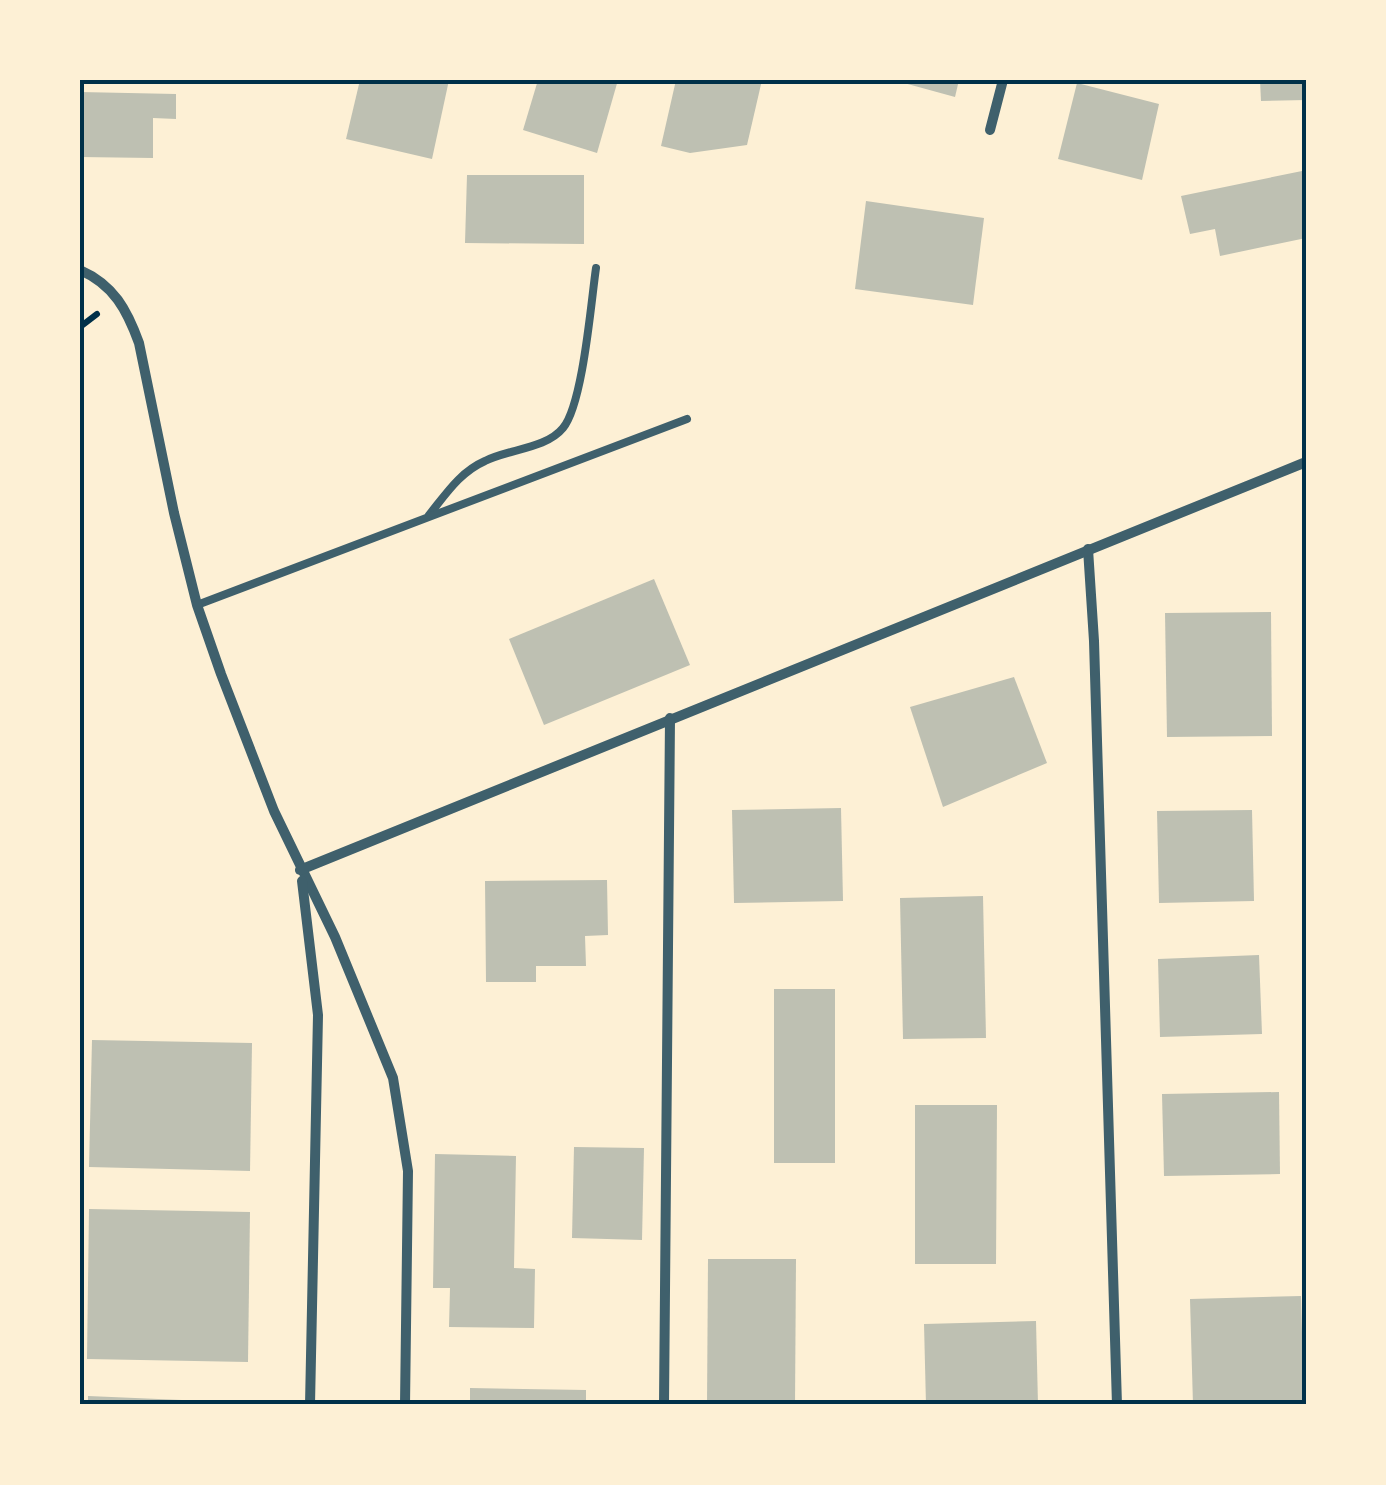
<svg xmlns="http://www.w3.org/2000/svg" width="1386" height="1485" viewBox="0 0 1386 1485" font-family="'Sofia Sans Condensed',sans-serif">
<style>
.building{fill:#bec0b2}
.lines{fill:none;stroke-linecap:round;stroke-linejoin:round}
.path{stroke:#003049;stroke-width:6}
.service{stroke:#3f606c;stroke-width:8}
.minor{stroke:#3f606c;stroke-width:10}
.neatline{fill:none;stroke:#003049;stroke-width:4}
</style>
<rect width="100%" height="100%" fill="#fdf0d5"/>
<!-- building -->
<g class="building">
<path d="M360 80H449L432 159 346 139Z"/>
<path d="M538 80H618L597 153 523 130Z"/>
<path d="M676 80H762L747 145 690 153 661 146Z"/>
<path d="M893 80H959L955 97Z"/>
<path d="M1260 80H1306V100L1261 101Z"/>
<path d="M1077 83 1159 104 1142 180 1058 159Z"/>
<path d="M80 92 176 94V119L153 118V158L80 157Z"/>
<path d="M1302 171 1306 188V238L1220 256 1215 229 1190 234 1181 196Z"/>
<path d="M467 175H584V244L465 243Z"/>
<path d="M866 201 984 218 973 305 855 289Z"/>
<path d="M654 579 690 665 544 725 509 639Z"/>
<path d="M1271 612 1272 736 1167 737 1165 613Z"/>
<path d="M1014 677 1047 763 943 807 910 707Z"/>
<path d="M841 808 843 901 734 903 732 810Z"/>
<path d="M1252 810 1254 901 1159 903 1157 811Z"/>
<path d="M607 880 608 935 585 936 586 966H536V982H486L485 881Z"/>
<path d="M983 896 986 1038 903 1039 900 898Z"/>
<path d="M1259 955 1262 1034 1160 1037 1158 959Z"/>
<rect x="774" y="989" width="61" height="174"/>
<path d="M92 1040 252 1043 250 1171 89 1167Z"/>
<path d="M1279 1092 1280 1174 1164 1176 1162 1094Z"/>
<path d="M915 1105H997L996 1264H915Z"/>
<path d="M574 1147 644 1148 642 1240 572 1238Z"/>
<path d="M435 1154 516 1156 514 1268 535 1269 534 1328 449 1327 450 1288H433Z"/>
<path d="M89 1209 250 1212 248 1362 87 1359Z"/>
<path d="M708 1259H796L795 1405H707Z"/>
<path d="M1301 1296 1304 1405H1193L1190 1299Z"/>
<path d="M1036 1321 1038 1405H926L924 1324Z"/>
<path d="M470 1388 586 1390V1405H470Z"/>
<path d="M88 1396 229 1402 228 1405H88Z"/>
</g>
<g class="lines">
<!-- path -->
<path class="path" d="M80 327 97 314"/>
<!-- service -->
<g class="service">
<path d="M429 515C446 494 460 472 485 461 508 449 546 449 563 428 583 404 591 302 596 268"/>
<path d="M197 605 687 419"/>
</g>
<!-- minor -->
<g class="minor">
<path d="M990 130 1003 80"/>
<path d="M80 270C114 285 127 310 139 343L174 513 197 605 221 674 274 811 335 937 393 1078 408 1171 405 1405"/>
<path d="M1088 549 1094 641 1117 1405"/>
<path d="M300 870 1306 462"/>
<path d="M302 881 318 1015 310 1405"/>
<path d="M664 1405 670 718"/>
</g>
</g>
<!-- border -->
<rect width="1386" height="1485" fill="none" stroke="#fdf0d5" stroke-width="165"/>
<rect x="82" y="82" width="1222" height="1320" class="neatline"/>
</svg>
